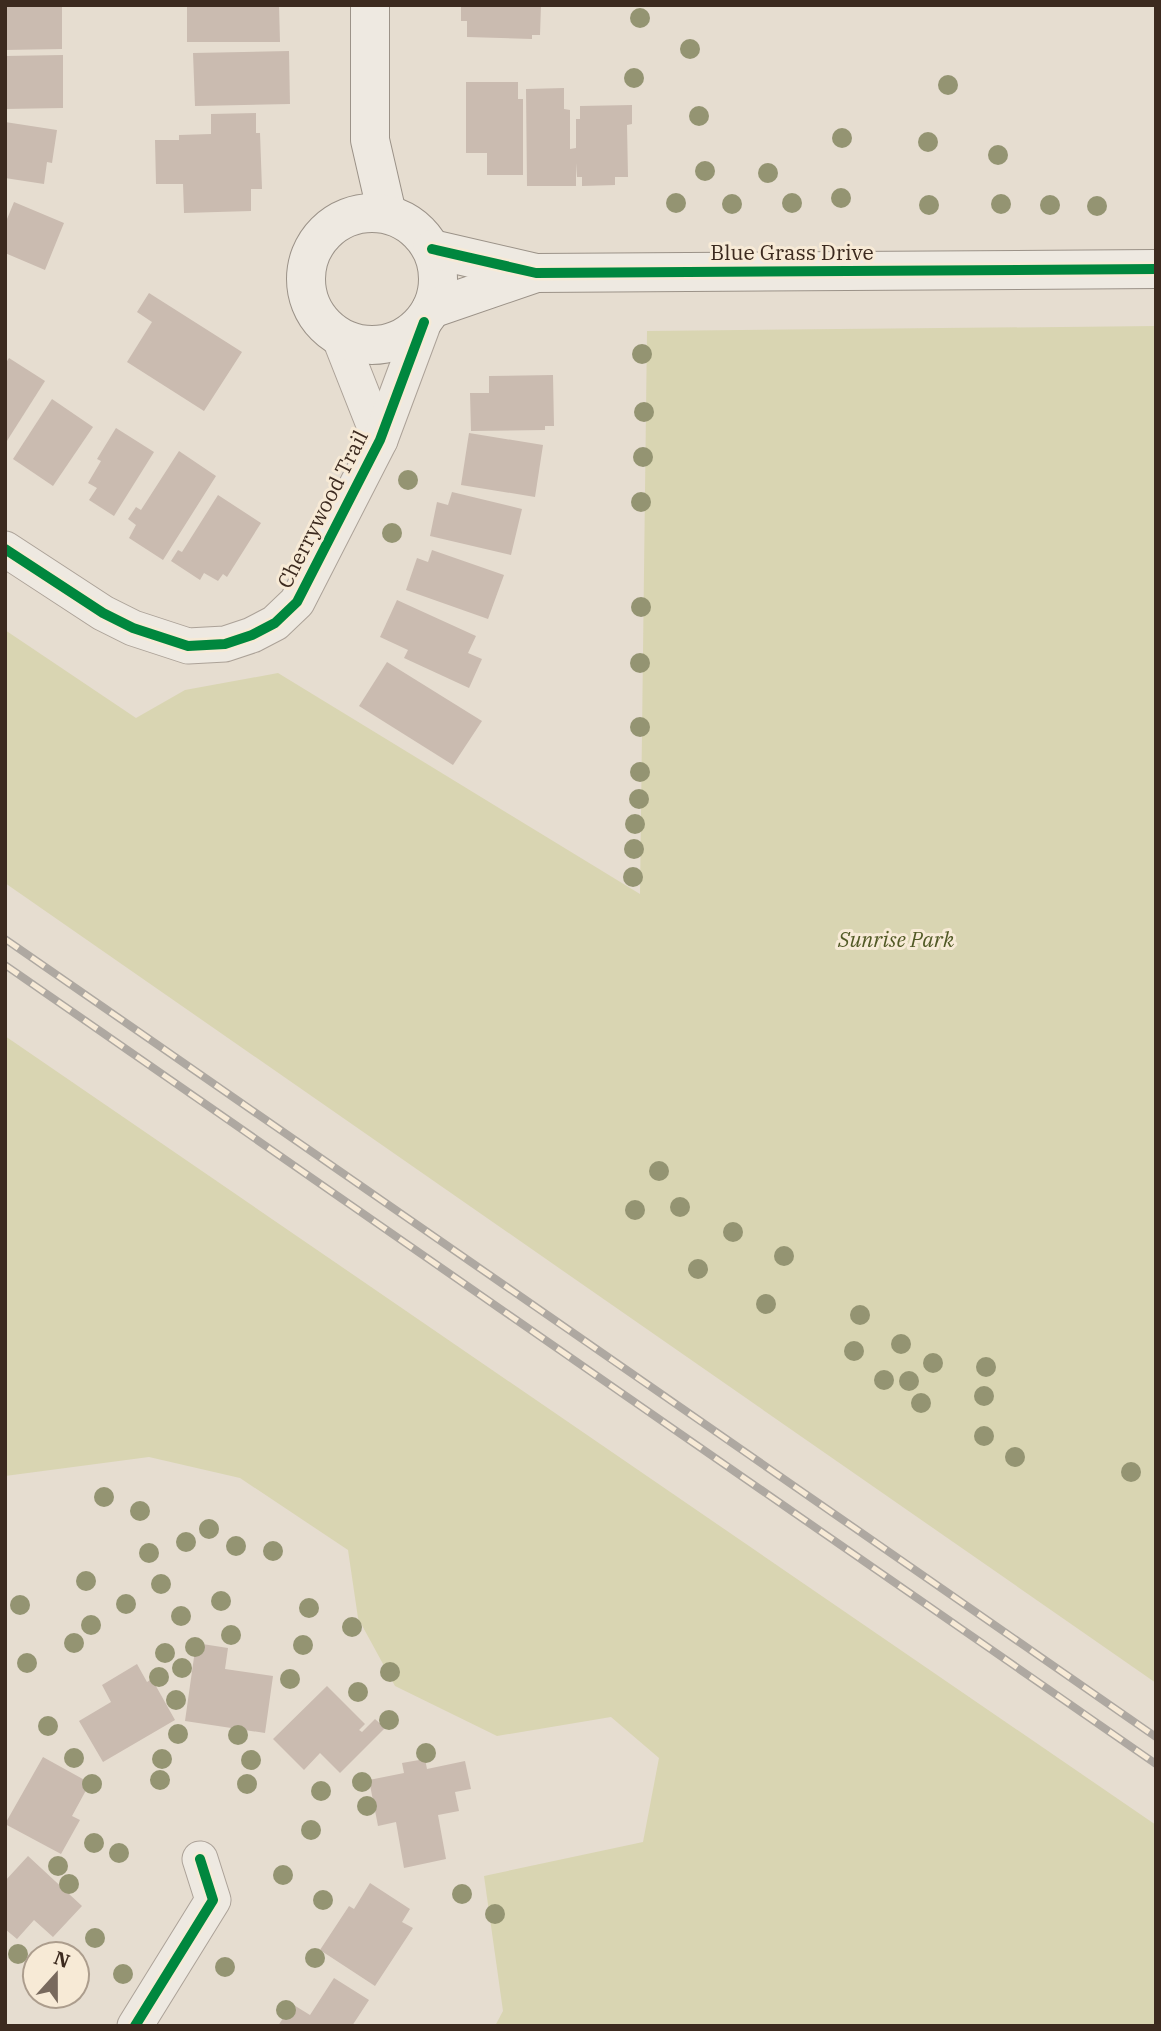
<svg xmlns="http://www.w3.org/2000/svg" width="1161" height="2031" viewBox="0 0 1161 2031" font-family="'IBM Plex Serif',serif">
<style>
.green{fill:#d9d5b2}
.building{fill:#cabbb0}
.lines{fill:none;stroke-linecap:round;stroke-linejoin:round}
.street-casing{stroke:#aca298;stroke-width:37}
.secondary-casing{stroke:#9b9288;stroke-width:40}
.street{stroke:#eee9e1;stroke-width:35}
.secondary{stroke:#eee9e1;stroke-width:38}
.rail-casing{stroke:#aea8a1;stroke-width:8}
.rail{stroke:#f7ead6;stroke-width:5;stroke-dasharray:16;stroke-linecap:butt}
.cycleway-casing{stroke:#f7ead6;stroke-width:15}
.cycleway{stroke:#00873e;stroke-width:10}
.tree{fill:#949472}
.labels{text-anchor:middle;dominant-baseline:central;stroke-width:6;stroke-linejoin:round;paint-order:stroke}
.street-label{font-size:21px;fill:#3c2a1f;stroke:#f7ead6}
.park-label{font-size:21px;font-style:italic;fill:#515925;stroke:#f7ead6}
</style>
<rect width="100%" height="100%" fill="#e6ddd0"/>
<!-- green -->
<g class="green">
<path d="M1156 326V1683L5 883V630L136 718 185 690 278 673 640 894 647 331Z"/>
<path d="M5 1036 1156 1825V2026H495L503 2011 484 1876 643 1842 659 1758 611 1717 497 1736 395 1686 358 1618 348 1550 240 1478 149 1457 5 1476Z"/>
</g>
<!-- building -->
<g class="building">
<path d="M5 5H62V49L5 50Z"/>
<path d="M187 5H279L280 42H187Z"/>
<path d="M461 5H541L540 35H532V39L467 37V21H461Z"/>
<path d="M289 51 290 104 195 106 193 53Z"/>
<path d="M63 55V108L5 109V56Z"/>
<path d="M466 82H518V99H523V175H487V153H466Z"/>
<path d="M564 88V109L570 110V149L576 148V119H580V106L632 105V124L627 125 628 177H615V185L582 186V177H577L576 163V186H527L526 89Z"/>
<path d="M256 113V133H260L262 189H251V211L184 213 183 184H156L155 140H179V135L211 134V114Z"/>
<path d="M5 122 57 130 52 163 47 162 44 184 5 178Z"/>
<path d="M14 202 64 223 45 270 5 253V218L7 219Z"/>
<path d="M149 293 242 352 204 411 127 362 152 322 137 312Z"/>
<path d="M9 358 45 381 5 444V364Z"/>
<path d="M553 375 554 426H545V430L471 431 470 393H489V376Z"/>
<path d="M52 399 93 427 53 486 13 459Z"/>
<path d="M116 428 154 452 114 516 89 500 97 488 88 483 101 461 97 459Z"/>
<path d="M469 433 543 445 535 497 461 485Z"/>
<path d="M179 451 216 476 163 560 129 538 136 525 128 519 136 507 141 510Z"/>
<path d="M452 492 522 509 511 555 430 536 437 502 448 505Z"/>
<path d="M218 495 261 523 227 577 223 574 218 581 204 573 200 580 171 561 178 550 182 552Z"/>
<path d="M432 550 504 575 488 619 406 590 417 558 428 562Z"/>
<path d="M397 600 476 636 468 653 482 659 469 688 404 658 408 650 380 637Z"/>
<path d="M387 662 482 721 453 765 359 706Z"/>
<path d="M196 1643 228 1648 225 1669 273 1676 265 1733 185 1721Z"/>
<path d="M137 1664 147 1682 152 1679 175 1720 103 1762 79 1721 111 1702 102 1685Z"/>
<path d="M327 1686 365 1724 359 1730 362 1732 375 1719 385 1728 340 1773 320 1753 304 1770 273 1739Z"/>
<path d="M43 1757 90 1783 72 1816 80 1820 61 1854 5 1824Z"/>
<path d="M425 1759 427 1769 465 1761 471 1789 455 1792 459 1811 438 1815 446 1859 404 1868 396 1822 378 1826 369 1780 404 1773 402 1763Z"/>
<path d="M28 1856 82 1906 53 1937 34 1920 17 1939 5 1929V1881Z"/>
<path d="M370 1883 410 1909 402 1922 413 1928 375 1986 320 1950 349 1906 354 1909Z"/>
<path d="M334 1978 369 2000 352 2026H278L292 2004 310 2015Z"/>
</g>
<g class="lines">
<defs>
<g id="street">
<path d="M339 336 380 440"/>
<path d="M5 549 103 613 133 628 188 646 225 644 252 635 275 623 297 602 380 440 424 322"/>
<path d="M135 2026 213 1900 200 1859"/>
</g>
<g id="secondary">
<path d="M370 5V140L387 214"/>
<circle cx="372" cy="279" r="66"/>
<path d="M432 249 536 273 1156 269"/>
<path d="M431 309 536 273"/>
</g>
</defs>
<!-- street casing -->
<use href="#street" class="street-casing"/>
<!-- secondary casing -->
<use href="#secondary" class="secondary-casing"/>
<!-- street -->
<use href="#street" class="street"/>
<!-- secondary -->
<use href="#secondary" class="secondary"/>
<defs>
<g id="rail">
<path d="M5 939 1156 1737"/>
<path d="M5 965 1156 1764"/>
</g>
</defs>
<!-- rail casing -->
<use href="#rail" class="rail-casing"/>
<!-- rail -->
<use href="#rail" class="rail"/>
<defs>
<g id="cycleway">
<path d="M432 249 536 273 1156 269"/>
<path d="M5 549 103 613 133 628 188 646 225 644 252 635 275 623 297 602 380 440 424 322"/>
<path d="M135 2026 213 1900 200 1859"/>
</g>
</defs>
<!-- cycleway casing -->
<use href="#cycleway" class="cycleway-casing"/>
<!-- cycleway -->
<use href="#cycleway" class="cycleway"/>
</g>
<!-- trees -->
<g class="tree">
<circle cx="640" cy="18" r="10"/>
<circle cx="690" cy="49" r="10"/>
<circle cx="634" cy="78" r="10"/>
<circle cx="948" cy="85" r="10"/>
<circle cx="699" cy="116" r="10"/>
<circle cx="842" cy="138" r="10"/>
<circle cx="928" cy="142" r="10"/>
<circle cx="998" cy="155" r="10"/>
<circle cx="705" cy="171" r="10"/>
<circle cx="768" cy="173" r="10"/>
<circle cx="841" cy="198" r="10"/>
<circle cx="676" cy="203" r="10"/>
<circle cx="792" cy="203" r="10"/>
<circle cx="732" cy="204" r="10"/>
<circle cx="1001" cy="204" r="10"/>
<circle cx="929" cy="205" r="10"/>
<circle cx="1050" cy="205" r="10"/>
<circle cx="1097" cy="206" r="10"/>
<circle cx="642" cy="354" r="10"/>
<circle cx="644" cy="412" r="10"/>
<circle cx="643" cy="457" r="10"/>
<circle cx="408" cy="480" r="10"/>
<circle cx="641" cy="502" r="10"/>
<circle cx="392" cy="533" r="10"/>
<circle cx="641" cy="607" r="10"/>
<circle cx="640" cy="663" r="10"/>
<circle cx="640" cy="727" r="10"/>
<circle cx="640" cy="772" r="10"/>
<circle cx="639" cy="799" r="10"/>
<circle cx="635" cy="824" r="10"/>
<circle cx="634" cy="849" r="10"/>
<circle cx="633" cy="877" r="10"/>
<circle cx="659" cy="1171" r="10"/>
<circle cx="680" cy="1207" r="10"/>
<circle cx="635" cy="1210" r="10"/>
<circle cx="733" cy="1232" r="10"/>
<circle cx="784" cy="1256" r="10"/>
<circle cx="698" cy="1269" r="10"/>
<circle cx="766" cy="1304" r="10"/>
<circle cx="860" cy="1315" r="10"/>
<circle cx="901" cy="1344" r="10"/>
<circle cx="854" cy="1351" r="10"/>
<circle cx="933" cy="1363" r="10"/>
<circle cx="986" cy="1367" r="10"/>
<circle cx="884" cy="1380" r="10"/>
<circle cx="909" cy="1381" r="10"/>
<circle cx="984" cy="1396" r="10"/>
<circle cx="921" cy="1403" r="10"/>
<circle cx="984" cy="1436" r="10"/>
<circle cx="1015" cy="1457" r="10"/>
<circle cx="1131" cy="1472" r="10"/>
<circle cx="104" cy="1497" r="10"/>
<circle cx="140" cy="1511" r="10"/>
<circle cx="209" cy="1529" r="10"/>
<circle cx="186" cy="1542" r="10"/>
<circle cx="236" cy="1546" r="10"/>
<circle cx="273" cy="1551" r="10"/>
<circle cx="149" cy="1553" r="10"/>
<circle cx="86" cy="1581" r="10"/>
<circle cx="161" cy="1584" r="10"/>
<circle cx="221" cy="1601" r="10"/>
<circle cx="126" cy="1604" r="10"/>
<circle cx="20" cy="1605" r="10"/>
<circle cx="309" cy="1608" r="10"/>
<circle cx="181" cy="1616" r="10"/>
<circle cx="91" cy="1625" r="10"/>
<circle cx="352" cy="1627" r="10"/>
<circle cx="231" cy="1635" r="10"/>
<circle cx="74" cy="1643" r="10"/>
<circle cx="303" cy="1645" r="10"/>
<circle cx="195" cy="1647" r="10"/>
<circle cx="165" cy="1653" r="10"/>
<circle cx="27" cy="1663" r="10"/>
<circle cx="182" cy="1668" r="10"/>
<circle cx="390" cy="1672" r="10"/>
<circle cx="159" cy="1677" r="10"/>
<circle cx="290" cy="1679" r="10"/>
<circle cx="358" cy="1692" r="10"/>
<circle cx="176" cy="1700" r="10"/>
<circle cx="389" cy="1720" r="10"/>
<circle cx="48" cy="1726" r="10"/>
<circle cx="178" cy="1734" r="10"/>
<circle cx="238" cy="1735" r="10"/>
<circle cx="426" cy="1753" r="10"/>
<circle cx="74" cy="1758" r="10"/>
<circle cx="162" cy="1759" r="10"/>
<circle cx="251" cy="1760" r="10"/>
<circle cx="160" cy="1780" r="10"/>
<circle cx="362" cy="1782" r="10"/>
<circle cx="92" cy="1784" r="10"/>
<circle cx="247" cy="1784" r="10"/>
<circle cx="321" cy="1791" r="10"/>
<circle cx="367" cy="1806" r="10"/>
<circle cx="311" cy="1830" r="10"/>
<circle cx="94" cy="1843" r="10"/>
<circle cx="119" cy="1853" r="10"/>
<circle cx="58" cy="1866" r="10"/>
<circle cx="283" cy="1875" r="10"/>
<circle cx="69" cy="1884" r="10"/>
<circle cx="462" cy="1894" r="10"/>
<circle cx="323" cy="1900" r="10"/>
<circle cx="495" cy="1914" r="10"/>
<circle cx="95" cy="1938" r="10"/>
<circle cx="18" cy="1954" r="10"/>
<circle cx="315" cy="1958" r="10"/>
<circle cx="225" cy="1967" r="10"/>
<circle cx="123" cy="1974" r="10"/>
<circle cx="286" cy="2010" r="10"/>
</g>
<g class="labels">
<!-- street labels -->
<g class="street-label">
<text x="792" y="252">Blue Grass Drive</text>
<text transform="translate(322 509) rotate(-63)">Cherrywood Trail</text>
</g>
<!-- park labels -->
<g class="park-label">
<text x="896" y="939">Sunrise Park</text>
</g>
</g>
<!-- border -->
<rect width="1161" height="2031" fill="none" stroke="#3c2a1f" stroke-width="14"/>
<!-- north arrow -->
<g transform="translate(56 1975) rotate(21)"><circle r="33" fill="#f7ead6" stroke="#ac9d8d" stroke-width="2"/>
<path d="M0-5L12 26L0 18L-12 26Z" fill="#78695d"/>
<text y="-10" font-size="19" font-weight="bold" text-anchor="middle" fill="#3c2a1f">N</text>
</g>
</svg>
